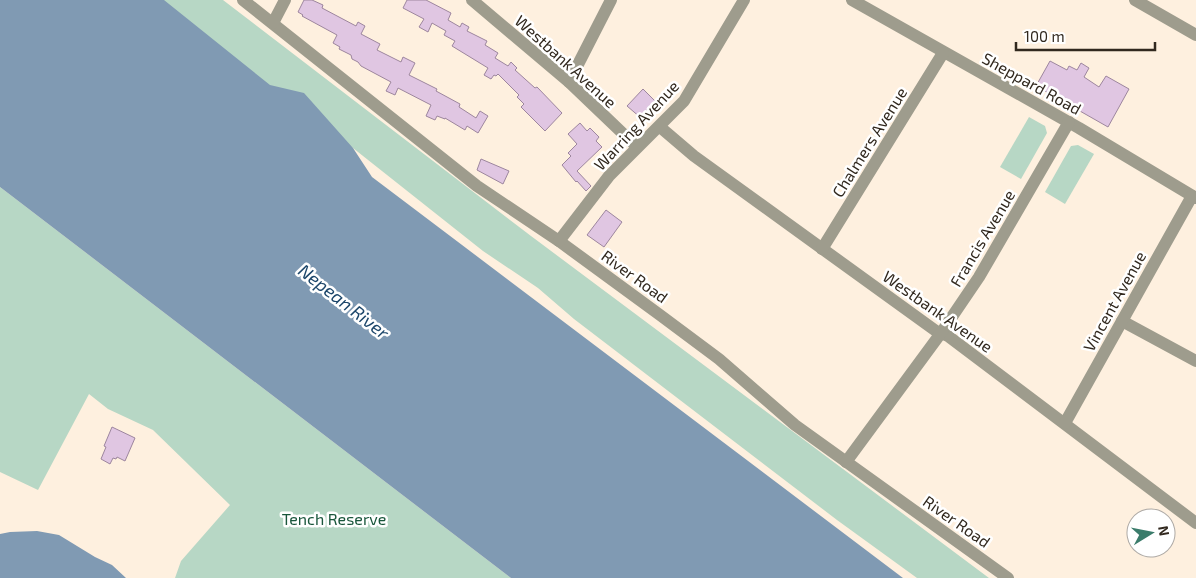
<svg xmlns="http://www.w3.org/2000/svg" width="1196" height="578" viewBox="0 0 1196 578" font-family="'Exo 2',sans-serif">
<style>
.green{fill:#b7d7c5}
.water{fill:#809ab3}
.building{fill:#e0c6e2;stroke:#9d869e}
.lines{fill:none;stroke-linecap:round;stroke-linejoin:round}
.minor{stroke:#9e9c8d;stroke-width:12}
.labels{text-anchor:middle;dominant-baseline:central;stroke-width:5;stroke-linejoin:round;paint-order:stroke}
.street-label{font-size:16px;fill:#31281e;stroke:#fff}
.park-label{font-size:16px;fill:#19563b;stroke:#fff}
.water-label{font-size:18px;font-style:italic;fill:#1c466a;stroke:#fff}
</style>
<rect width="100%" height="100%" fill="#fef0df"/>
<!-- green -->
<g class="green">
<path d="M161 0H223L531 236 989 578H917L837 520 574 319 538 288 483 251 334 133 263 83Z"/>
<path d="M1029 117 1045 126 1047 133 1021 179 1000 167Z"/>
<path d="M1078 145 1094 154 1065 204 1045 192 1071 146Z"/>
<path d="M0 187 511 578H175L181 561 230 505 153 430 108 409 89 394 38 490 0 472Z"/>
</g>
<!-- water -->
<g class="water">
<path d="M0 0H164L270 85 304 93 353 148 372 177 903 578H511L0 187Z"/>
<path d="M37 531 59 535 95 557 112 565 126 578H0V534L10 532Z"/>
</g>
<!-- building -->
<g class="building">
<path d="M304 0H312L323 5 322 8 356 26 358 22 365 26 361 34 380 44 377 50 401 62 403 57 415 63 409 75 437 89 436 91 460 104 459 107 476 118 480 111 488 116 478 133 467 126 465 130 445 118V119L437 116 435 120 426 116 431 105 398 88 395 95 386 91 391 82 361 66 358 62 352 59 351 55 339 49 340 47 333 43 337 35 302 16 303 15 298 12Z"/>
<path d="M407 0H426L451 13 448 20 460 27 462 23 469 27 467 31 487 41 485 45 498 53 495 58 508 66 511 62 517 68 515 70 535 88 537 87 562 113 545 131 521 107 524 104 517 97 519 95 498 74 496 76 494 75 491 79 484 75 488 68 452 46 455 41 444 35 446 31 432 23 428 32 419 27 424 19 403 8Z"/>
<path d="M1050 61 1067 70 1069 66 1077 70 1081 63 1089 68 1084 77 1099 87 1106 76 1129 89 1108 127 1036 86Z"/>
<path d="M643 89 656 102 641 118 627 106Z"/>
<path d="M580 123 587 131 590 128 599 137 596 141 602 147 577 171 591 186 586 191 577 181 576 182 562 165 571 156 568 153 577 144 568 134Z"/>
<path d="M481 159 509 171 503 184 477 170Z"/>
<path d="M606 210 622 222 604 247 587 235Z"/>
<path d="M112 427 135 438 125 461 117 457 116 459 113 458 110 464 101 459 106 447 104 446Z"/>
</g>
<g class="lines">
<!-- minor -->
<g class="minor">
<path d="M243 0 477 186 559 241 660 315 719 359 795 425 1008 578"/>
<path d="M472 0 569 82 637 147"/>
<path d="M852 0 1079 128 1196 198"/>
<path d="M1135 0 1196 35"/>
<path d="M273 23 285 0"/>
<path d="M569 82 611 0"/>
<path d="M660 127 694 156 936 331 948 336 1196 523"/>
<path d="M559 241 609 176 684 101 744 0"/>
<path d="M822 249 943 53"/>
<path d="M1122 321 1196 361"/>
<path d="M1065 423 1192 196"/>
<path d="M846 462 941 333 979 277 1069 122"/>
</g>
</g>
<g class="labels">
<!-- street labels -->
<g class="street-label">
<text transform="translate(566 61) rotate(42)">Westbank Avenue</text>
<text transform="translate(1032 83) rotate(29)">Sheppard Road</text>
<text transform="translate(636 125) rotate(-47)">Warring Avenue</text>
<text transform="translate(869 142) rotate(-58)">Chalmers Avenue</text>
<text transform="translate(982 238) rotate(-59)">Francis Avenue</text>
<text transform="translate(635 276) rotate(36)">River Road</text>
<text transform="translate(1114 301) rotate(-61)">Vincent Avenue</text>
<text transform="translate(938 311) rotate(35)">Westbank Avenue</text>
<text transform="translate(957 521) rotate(35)">River Road</text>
</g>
<!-- park labels -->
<g class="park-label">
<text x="334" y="518">Tench Reserve</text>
</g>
<!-- water labels -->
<g class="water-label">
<text transform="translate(344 301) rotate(38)">Nepean River</text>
</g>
</g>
<!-- north arrow -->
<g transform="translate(1151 533) rotate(80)"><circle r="24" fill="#ffffff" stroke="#ada9a5"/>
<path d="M0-4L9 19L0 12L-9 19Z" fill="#3b7c6b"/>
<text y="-8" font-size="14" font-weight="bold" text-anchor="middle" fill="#31281e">N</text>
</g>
<!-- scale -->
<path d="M1016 42v8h139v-8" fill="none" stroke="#31281e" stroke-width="2.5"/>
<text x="1024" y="42" font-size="15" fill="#31281e" stroke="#ffffff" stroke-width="4" paint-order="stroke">100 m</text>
</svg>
